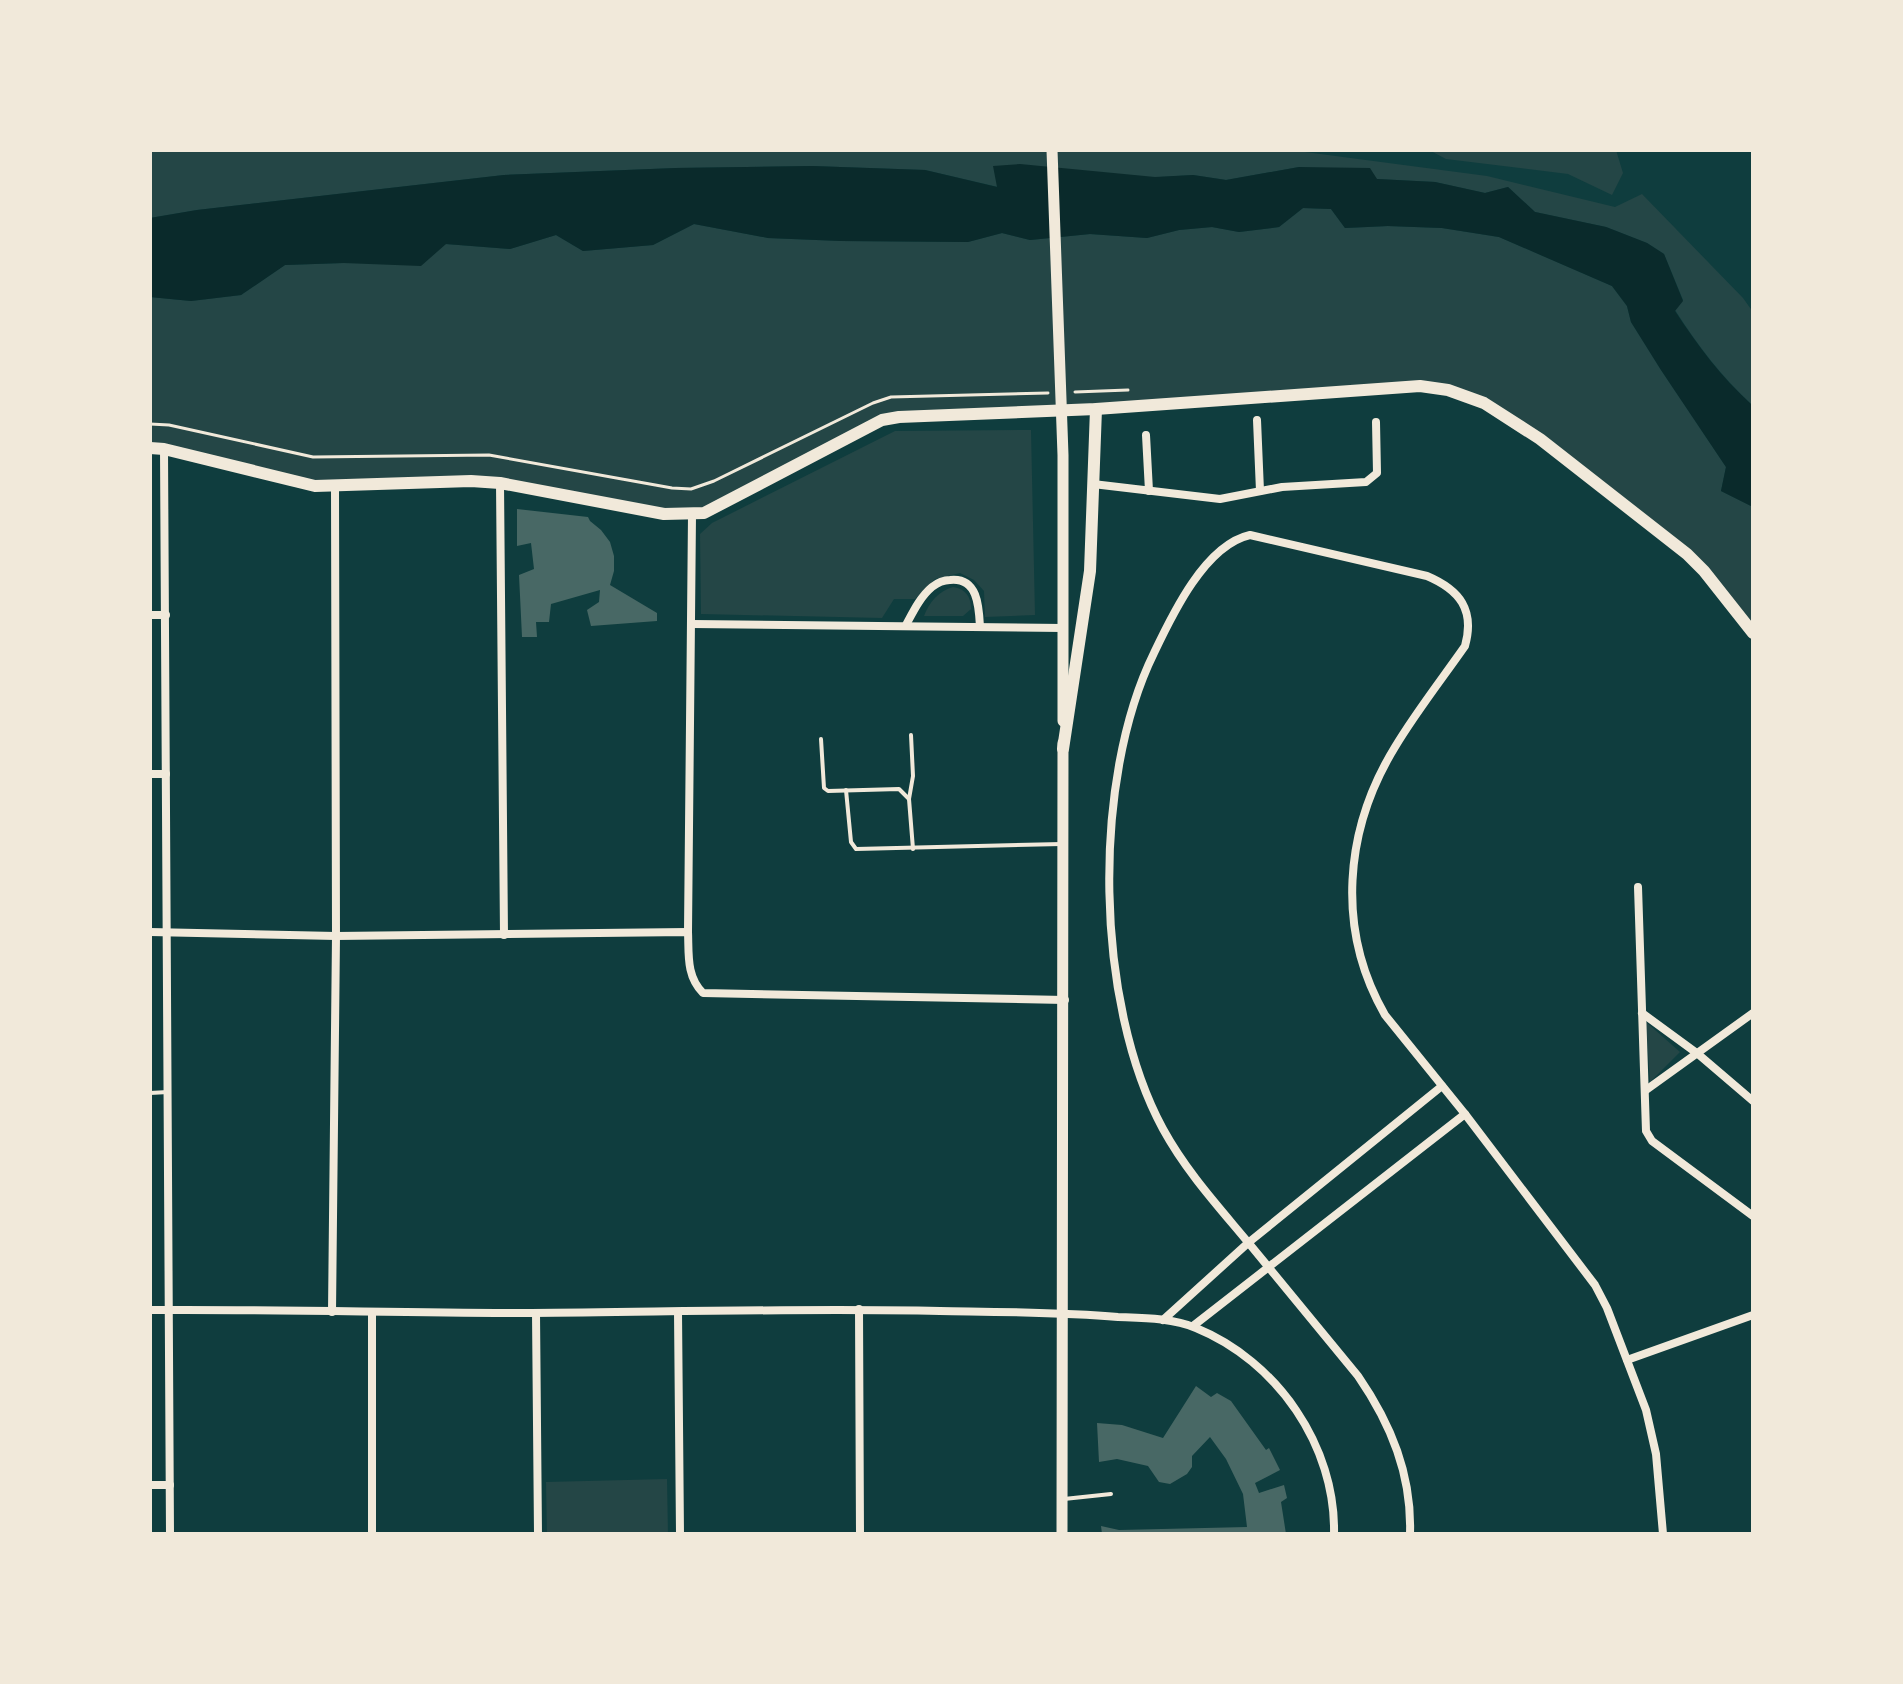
<svg xmlns="http://www.w3.org/2000/svg" width="1903" height="1684" viewBox="0 0 1903 1684" font-family="Ubuntu,sans-serif">
<style>
.green{fill:#244646}
.water{fill:#0a2a2b}
.building{fill:#486865}
.lines{fill:none;stroke-linecap:round;stroke-linejoin:round}
.path{stroke:#f1e9da;stroke-width:3}
.service{stroke:#f1e9da;stroke-width:4}
.minor{stroke:#f1e9da;stroke-width:8}
.secondary{stroke:#f1e9da;stroke-width:11}
.primary{stroke:#f1e9da;stroke-width:12}
</style>
<rect width="100%" height="100%" fill="#0f3d3e"/>
<!-- green -->
<g class="green">
<path d="M150 150H1290L1487 176 1615 207 1642 194 1743 298 1753 312V410L1752 405C1721 376 1698 346 1675 310L1683 300 1664 254 1647 243 1606 227 1535 212 1508 187 1485 193 1435 182 1377 179 1299 167 1226 180 1193 175 998 187 925 170 812 166 676 168 504 175 197 210 150 218Z"/>
<path d="M1429 150H1616L1623 173 1612 195 1568 174 1446 159Z"/>
<path d="M1303 208 1331 209 1345 228 1388 226 1442 228 1499 237 1612 286 1627 306 1631 322 1661 370 1726 467 1721 491 1753 507V634L1704 571 1540 439 1448 390 899 417 692 515 500 483 335 487 150 448V297L191 301 241 295 285 265 343 263 446 244 510 249 556 235 583 251 653 245 694 224 768 238 841 241 968 242 1002 233 1030 240 1090 234 1147 238 1179 230 1212 227 1239 232 1279 227Z"/>
<path d="M1031 430 1035 615 985 617 984 591 974 580 960 573 935 579 915 599H894L882 618 701 614 700 534 712 523 895 431Z"/>
<path d="M953 587C966 589 971 597 971 609L963 616H924C929 602 939 591 953 587Z"/>
<path d="M1646 1022 1680 1052 1650 1082Z"/>
<path d="M667 1479 668 1534H547L546 1482Z"/>
</g>
<!-- water -->
<path class="water" d="M1020 164 1155 177 1193 175 1226 180 1299 167 1370 168 1377 179 1435 182 1485 193 1508 187 1535 212 1606 227 1647 243 1664 254 1683 301 1675 311C1698 346 1721 377 1752 405L1753 507 1721 491 1726 467 1661 370 1631 322 1627 306 1612 286 1499 237 1442 228 1388 226 1345 228 1331 209 1303 208 1279 227 1239 232 1212 227 1179 230 1147 238 1090 234 1030 240 1002 233 968 242 841 241 768 238 694 224 653 245 583 251 556 235 510 249 446 244 421 266 343 263 285 265 241 295 191 301 150 297V218L197 210 504 175 676 168 812 166 925 170 997 187 993 166Z"/>
<!-- building -->
<g class="building">
<path d="M517 509 588 517 590 521 601 530 610 542 614 556V571L610 585 657 613V621L591 626 587 610 599 602 600 590 551 604 549 622H536L537 637H522L519 575 534 569 531 543 517 546Z"/>
<path d="M1196 1386 1211 1397 1217 1393 1231 1401 1266 1450 1269 1448 1280 1470 1255 1483 1259 1493 1284 1485 1287 1498 1281 1502 1286 1534H1102L1101 1526 1119 1530 1247 1527 1243 1494 1226 1459 1210 1437 1192 1456V1467L1187 1474 1170 1484 1159 1482 1148 1466 1117 1459 1099 1462 1097 1423 1122 1425 1163 1438Z"/>
</g>
<g class="lines">
<!-- path -->
<g class="path">
<path d="M1075 392 1128 390"/>
<path d="M150 424 169 425 313 457 489 455 672 488 691 489 714 481 873 403 891 397 1048 393"/>
</g>
<!-- service -->
<g class="service">
<path d="M911 735 913 776 909 799 913 849"/>
<path d="M821 739 824 788 828 791 899 789 909 799"/>
<path d="M846 790 851 842 856 849 1062 844"/>
<path d="M150 1093 168 1092"/>
<path d="M1064 1499 1111 1494"/>
</g>
<!-- minor -->
<g class="minor">
<path d="M1257 420 1260 491"/>
<path d="M1146 435 1149 491"/>
<path d="M164 449 170 1534"/>
<path d="M500 483 504 935"/>
<path d="M1093 484 1220 499 1282 487 1366 482 1377 473 1376 422"/>
<path d="M150 615H166"/>
<path d="M692 624 1063 628"/>
<path d="M906 625C913 612 920 597 932 587 937 583 943 580 950 580 978 577 979 607 980 627"/>
<path d="M150 774H166"/>
<path d="M1638 887 1646 1131 1652 1141 1753 1216"/>
<path d="M150 932 336 936 688 932C689 954 686 976 703 993L1065 1000"/>
<path d="M688 932 692 515"/>
<path d="M1642 1013 1698 1054 1753 1101"/>
<path d="M1646 1090 1753 1013"/>
<path d="M859 1309 860 1534"/>
<path d="M150 1310C277 1309 405 1313 532 1313 668 1312 804 1308 940 1311 1000 1312 1059 1312 1118 1317 1143 1318 1172 1318 1196 1328 1277 1361 1336 1446 1334 1534"/>
<path d="M332 1312 336 936 335 487"/>
<path d="M678 1312 680 1534"/>
<path d="M536 1313 538 1534"/>
<path d="M1163 1320 1248 1243 1442 1086"/>
<path d="M1193 1326 1465 1114"/>
<path d="M1627 1360 1753 1315"/>
<path d="M150 1485H170"/>
<path d="M372 1534V1313"/>
<path d="M1410 1534C1412 1475 1391 1424 1358 1376 1321 1331 1284 1286 1247 1241 1217 1205 1186 1171 1163 1129 1095 1004 1091 781 1154 653 1172 615 1205 545 1250 535L1427 576C1460 590 1475 610 1465 646 1442 679 1416 712 1395 747 1344 830 1336 930 1385 1015L1465 1114 1595 1285 1607 1308 1646 1410 1656 1454 1663 1534"/>
</g>
<!-- secondary -->
<g class="secondary">
<path d="M1052 150 1063 455V721"/>
<path d="M1062 1534 1063 743"/>
</g>
<!-- primary -->
<g class="primary">
<path d="M150 448 164 449 315 486 471 481 500 483 664 514 704 513 882 420 899 417 1096 409 1420 386 1448 390 1484 403 1540 439 1687 554 1704 571 1753 633"/>
<path d="M1063 749 1090 571 1096 409"/>
</g>
</g>
<!-- border -->
<rect width="1903" height="1684" fill="none" stroke="#f1e9da" stroke-width="304"/>
</svg>
